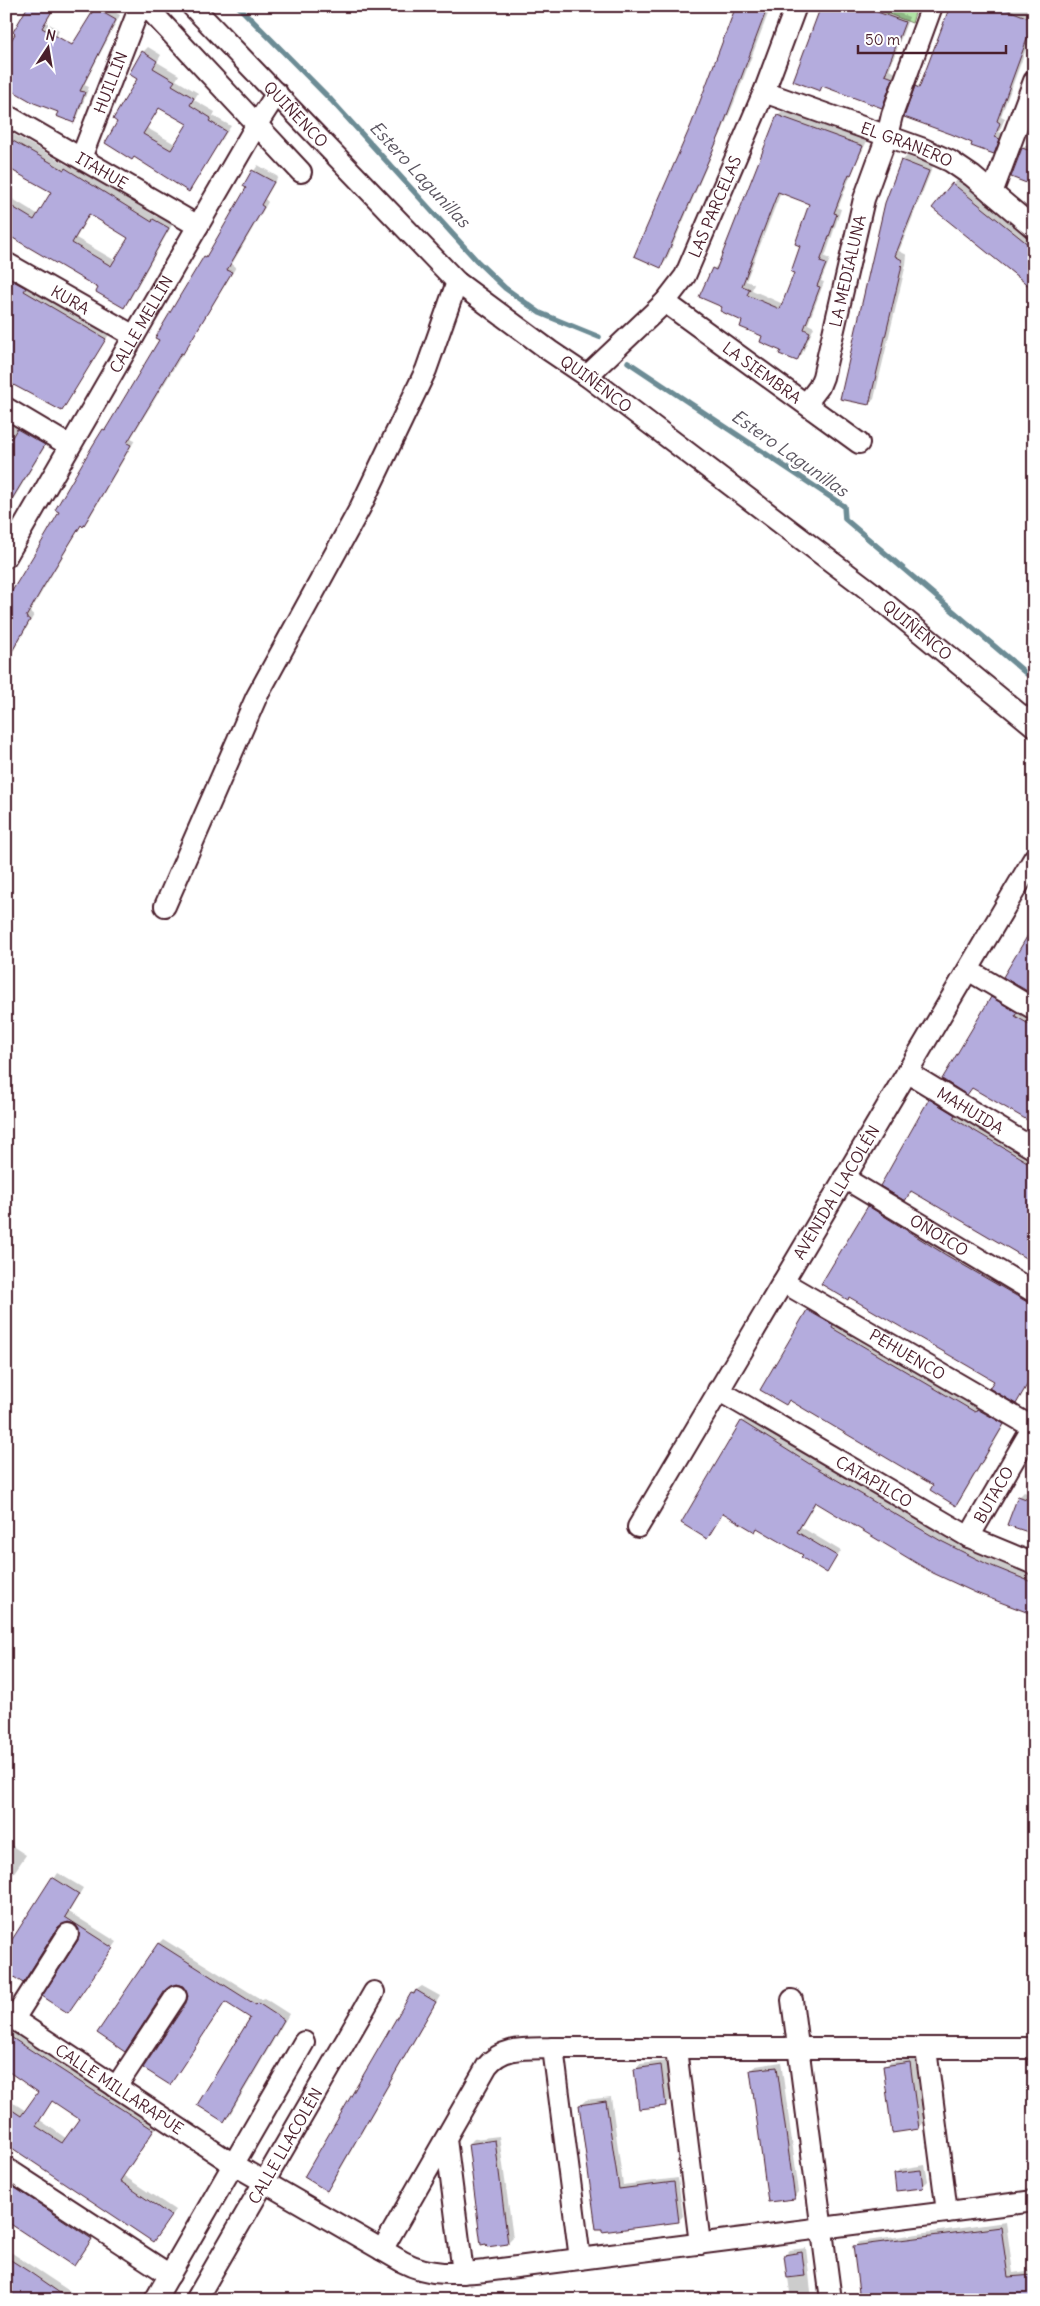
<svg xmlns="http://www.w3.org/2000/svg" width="1040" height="2306" viewBox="0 0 1040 2306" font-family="Delius,sans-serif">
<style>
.green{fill:#b1e4a5;stroke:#7e8268}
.shadow{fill:#0003;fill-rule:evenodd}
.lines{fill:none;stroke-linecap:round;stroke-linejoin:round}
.stream{stroke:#6c8c95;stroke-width:5.5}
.building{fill:#b4acdd;stroke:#4a1f2b;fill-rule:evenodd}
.street-casing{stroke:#4a1f2b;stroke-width:24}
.street{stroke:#fff;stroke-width:20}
.labels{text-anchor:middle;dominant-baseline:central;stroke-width:5;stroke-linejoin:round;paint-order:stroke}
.street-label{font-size:16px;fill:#4a1f2b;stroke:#fff}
.water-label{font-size:18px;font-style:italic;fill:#5b5560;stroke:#fff}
</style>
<rect width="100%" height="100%" fill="#fff"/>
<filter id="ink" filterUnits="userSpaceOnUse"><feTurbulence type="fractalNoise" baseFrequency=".02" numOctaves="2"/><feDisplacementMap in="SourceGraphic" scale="10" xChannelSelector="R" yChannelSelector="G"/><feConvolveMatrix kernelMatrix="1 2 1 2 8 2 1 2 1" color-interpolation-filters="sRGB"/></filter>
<g filter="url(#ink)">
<!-- green -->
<path class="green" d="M869 6H917L912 23Z"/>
<!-- shadow -->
<g class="shadow">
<path d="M28 6H56L46 22 59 30 40 82 49 87 96 9 98 6H105L120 15 84 85 89 87 78 116 73 121 58 115 59 111 35 102 6 85V51L17 33 14 32Z"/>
<path d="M738 6H771L734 103 666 261 661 266 692 126Z"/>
<path d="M822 6H881L909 17 889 70 897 73 887 101 882 106 824 85 820 90Z"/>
<path d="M951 6H1034V28L1001 116 1005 118 999 132 1004 134 999 148 994 153 974 143 916 87 922 83Z"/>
<path d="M148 47 161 55 157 62 179 75 176 80 198 93 194 100 215 112 213 116 231 126 188 190 119 121 139 78 143 52ZM160 107 188 123 175 144 147 128Z"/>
<path d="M783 111 867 141 852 172 838 208 841 209 825 257 830 259 821 281 824 282 808 324 814 327 802 354 797 359 723 306 713 269 720 264 778 116ZM781 192 811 204 795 272 783 304 752 290 754 284 746 281Z"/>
<path d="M1034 127V185L1023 148 1028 144Z"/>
<path d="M6 130 69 166 71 164 157 217 159 215 173 223 129 301 124 306 100 288 6 233V195L39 215 52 192 6 166ZM90 214 129 237 116 261 76 238Z"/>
<path d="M907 156 933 166 899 251 907 255 906 264 874 399 869 404 902 161Z"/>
<path d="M258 165 278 177 265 199 268 202 232 264 236 267 131 438 135 440 88 520 82 524 47 583 30 612 34 615 6 663V602L48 534 104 429 110 425 239 203 248 188 244 186Z"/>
<path d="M958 179 1034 240V291L933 208Z"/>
<path d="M6 269 110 333 62 410 6 380Z"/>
<path d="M6 415 49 440 6 511Z"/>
<path d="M997 993 1034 1019V1123L992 998Z"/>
<path d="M935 1095 1034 1158V1262L912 1190 905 1199 930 1100Z"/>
<path d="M873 1202 1034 1299V1375L1016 1402 995 1381 869 1207Z"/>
<path d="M813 1306 1008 1419 961 1499 956 1504 934 1485 790 1399 786 1403 762 1389 808 1311Z"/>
<path d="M747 1417 916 1520 992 1560 1034 1575V1615L934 1572 817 1501 801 1527 841 1551 827 1571 804 1554 758 1527 755 1531 724 1512 707 1537 683 1523 742 1422Z"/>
<path d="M1024 1492 1033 1495 1034 1492V1533L1019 1497Z"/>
<path d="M6 1842 26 1855 6 1884Z"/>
<path d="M58 1873 83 1888 69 1912 117 1942 68 2011 79 1940 80 1928 74 1923 62 1922 23 1981 6 1971V1936L13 1941Z"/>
<path d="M163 1939 262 2000 264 1998 289 2014 229 2116 224 2121 252 2018 226 2001 170 2083 187 2002 188 1990 177 1983 170 1985 125 2050 158 1944Z"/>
<path d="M422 1986 440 1996 332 2184 327 2189 306 2177 412 1993Z"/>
<path d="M6 2024 123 2104 158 2125 124 2176 175 2210 153 2240 6 2143V2098L26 2111 40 2091 6 2070ZM53 2100 81 2119 67 2139 40 2120Z"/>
<path d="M915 2058 923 2123 918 2128 885 2067 890 2062Z"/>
<path d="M666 2061 670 2100 665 2105 635 2069 640 2064Z"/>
<path d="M781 2062 799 2192 794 2198 751 2071 756 2066Z"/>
<path d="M611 2097 623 2185 678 2178 683 2216 678 2221 603 2231 580 2105 586 2100Z"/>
<path d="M499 2136 513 2238 508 2243 469 2144 474 2139Z"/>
<path d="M925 2165 928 2181 923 2186 895 2174 900 2169Z"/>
<path d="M6 2175 96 2234 78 2259 6 2219Z"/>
<path d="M1006 2222 1013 2273 1034 2270V2300H857L860 2294 854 2247 859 2242Z"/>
<path d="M806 2248 812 2300H791L785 2255 790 2250Z"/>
<path d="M6 2249 83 2300H15L6 2294Z"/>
</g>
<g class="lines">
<!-- stream -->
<g class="stream">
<path d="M238 6 331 100 478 262 505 288 540 313 599 337"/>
<path d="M628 362 844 506 845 519 1034 680"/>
</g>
</g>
<!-- building -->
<g class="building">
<path d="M28 6H55L42 28 72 45 95 8 116 20 80 91 85 92 74 123 56 116 58 112 34 103 6 87V49L15 34 13 32Z"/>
<path d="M736 6H768L720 134 661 268 634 256 691 125Z"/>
<path d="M821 6H861L905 22 885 75 893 78 882 108 822 86 820 91 793 81Z"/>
<path d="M950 6H998L1034 20 997 121 1000 123 995 137 1000 139 994 154 971 146 972 143 951 134 904 117 915 86 919 88Z"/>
<path d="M142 51 157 61 153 68 175 81 172 85 194 98 190 105 211 118 209 121 226 131 189 192 134 157 132 160 105 143 117 122 113 119 137 79 129 74ZM159 108 187 124 171 150 143 134Z"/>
<path d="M777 115 863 146 851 175 849 174 834 213 837 214 820 262 826 264 817 286 820 287 804 329 810 332 797 361 779 354 781 351 760 342 762 336 740 327 742 321 720 311 722 307 699 297 712 268 716 270ZM778 192 809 204 795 244 800 246 791 272 794 273 780 309 747 295 750 289 742 286Z"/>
<path d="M6 137 64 170 65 168 152 222 153 219 169 228 124 308 96 292 98 288 6 234V203L34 220 51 192 6 167ZM89 214 128 238 111 266 72 243Z"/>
<path d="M1022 148 1034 152V186L1011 177Z"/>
<path d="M901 160 929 171 895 256 902 260 901 270 869 405 840 399 885 203Z"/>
<path d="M252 170 274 182 261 205 264 207 227 270 232 272 183 354 181 353 127 443 131 445 83 527 81 525 42 589 26 617 30 620 6 662V601L47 533 59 512 55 510 93 445 103 429 105 430 159 340 155 338 181 294 204 256 206 257 246 188 243 186Z"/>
<path d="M952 183 1034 249V290L932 208Z"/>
<path d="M6 277 26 288 24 291 106 339 62 411 6 381Z"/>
<path d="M17 429 45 445 6 509V447Z"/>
<path d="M1034 925V983L1029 992 1003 977Z"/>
<path d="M991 997 1017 1012 1015 1016 1034 1027V1124L972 1088 967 1095 942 1079Z"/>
<path d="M929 1099 955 1115 953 1118 1034 1166V1263L911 1191 905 1201 880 1186Z"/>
<path d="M868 1206 946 1255 1034 1306V1373L1016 1404 989 1388 994 1381 849 1297 848 1300 821 1284Z"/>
<path d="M807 1310 833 1325 832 1328 975 1412 977 1409 1004 1424 956 1506 930 1490 933 1485 902 1467 789 1400 786 1405 760 1390Z"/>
<path d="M741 1421 808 1463 941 1541 987 1564 1034 1583V1599L1029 1613 976 1593 933 1573 815 1502 797 1532 837 1556 827 1573 801 1557 803 1555 757 1528 755 1532 723 1513 707 1539 681 1523Z"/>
<path d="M1018 1496 1034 1502V1534L1007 1525Z"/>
<path d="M52 1877 79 1894 65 1917 113 1948 68 2013 42 1996 78 1940 79 1929 75 1924 68 1922 58 1927 23 1983 6 1972V1949Z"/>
<path d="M158 1943 256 2005 258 2003 284 2020 224 2122 197 2105 250 2018 225 2002 170 2085 143 2068 186 2003 188 1996 183 1986 176 1984 166 1989 125 2052 97 2033Z"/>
<path d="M416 1990 436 2002 327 2191 304 2177 411 1993 414 1994Z"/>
<path d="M6 2034 154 2130 120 2181 171 2216 153 2242 6 2144V2106L21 2116 38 2092 6 2070ZM52 2101 79 2119 62 2143 36 2126Z"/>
<path d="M910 2062 919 2129 892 2133 883 2066Z"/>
<path d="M661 2065 666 2106 639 2109 634 2069Z"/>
<path d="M777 2067 795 2199 768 2202 750 2070Z"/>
<path d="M606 2101 619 2189 674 2182 679 2222 602 2232V2229H596L579 2105Z"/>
<path d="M495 2140 508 2244 487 2247 486 2244 481 2245 468 2144Z"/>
<path d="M921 2170 923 2188 896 2191 894 2173Z"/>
<path d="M6 2182 92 2239 74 2266 6 2221Z"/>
<path d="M1001 2227 1008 2277 1034 2275V2300H860L853 2246Z"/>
<path d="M802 2252 805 2276 787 2278 784 2255Z"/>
<path d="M6 2257 28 2271 70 2300H13L6 2295Z"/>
</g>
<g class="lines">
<defs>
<g id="street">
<path d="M146 6 301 172"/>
<path id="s1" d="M192 6 457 282 550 351 587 376 870 591 1034 726"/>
<path id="s2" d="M764 92 921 148 950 161 972 176 1034 228"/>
<path id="s3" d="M6 115 198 226"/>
<path id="s4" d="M81 158 140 6"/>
<path d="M992 193 1034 81"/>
<path id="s5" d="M6 263 134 336"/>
<path id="s6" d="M665 302 859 443"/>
<path id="s7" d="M587 376 665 302 685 276 764 92 796 6"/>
<path id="s8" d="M806 404 819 387 823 377 864 199 887 136 892 115 932 6"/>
<path d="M6 408 70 446"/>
<path id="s9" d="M6 557 257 124 277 93"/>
<path d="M165 906 256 698 360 508 426 370 457 282"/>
<path d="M968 970 1034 1009"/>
<path id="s10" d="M907 1072 1034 1149"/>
<path id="s11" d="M844 1178 1034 1292"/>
<path id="s12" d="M783 1282 1034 1428"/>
<path id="s13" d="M718 1390 969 1537 1034 1564"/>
<path id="s14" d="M638 1527 1034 858"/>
<path id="s15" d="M969 1537 1034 1425"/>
<path d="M792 2000 831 2300"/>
<path id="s16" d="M6 2014 233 2164 403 2262C430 2276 455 2274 485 2271L1034 2201"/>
<path d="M14 2019 68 1934"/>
<path d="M553 2048 580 2259"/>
<path d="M676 2049 700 2244"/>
<path d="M926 2049 947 2212"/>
<path d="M116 2087 176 1996"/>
<path d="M446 2139 463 2273"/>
<path d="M6 2168 170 2275"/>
<path d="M382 2250 487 2066C503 2045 529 2049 553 2048H1034"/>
<path d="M155 2300 304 2042"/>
<path id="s17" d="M196 2300 374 1992"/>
</g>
</defs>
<!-- street casing -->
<use href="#street" class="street-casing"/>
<!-- street -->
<use href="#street" class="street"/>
</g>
</g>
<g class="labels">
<!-- street labels -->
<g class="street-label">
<text stroke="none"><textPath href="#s4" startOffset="81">HUILLÍN</textPath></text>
<text stroke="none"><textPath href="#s1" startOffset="150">QUIÑENCO</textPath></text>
<text stroke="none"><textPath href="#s2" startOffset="152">EL GRANERO</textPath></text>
<text stroke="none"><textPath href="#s3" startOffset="111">ITAHUE</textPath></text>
<text stroke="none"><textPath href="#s7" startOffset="216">LAS PARCELAS</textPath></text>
<text stroke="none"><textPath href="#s8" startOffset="141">LA MEDIALUNA</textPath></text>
<text stroke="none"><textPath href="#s5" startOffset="74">KURA</textPath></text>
<text stroke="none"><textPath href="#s9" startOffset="269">CALLE MELLÍN</textPath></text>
<text stroke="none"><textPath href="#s6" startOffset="120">LA SIEMBRA</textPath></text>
<text stroke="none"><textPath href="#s1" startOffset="555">QUIÑENCO</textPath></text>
<text stroke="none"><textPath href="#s1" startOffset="960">QUIÑENCO</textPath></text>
<text stroke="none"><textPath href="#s10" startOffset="74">MAHUIDA</textPath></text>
<text stroke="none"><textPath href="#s14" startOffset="389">AVENIDA LLACOLÉN</textPath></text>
<text stroke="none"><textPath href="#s11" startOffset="111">OÑOICO</textPath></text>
<text stroke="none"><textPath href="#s12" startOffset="144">PEHUENCO</textPath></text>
<text stroke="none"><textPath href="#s13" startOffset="181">CATAPILCO</textPath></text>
<text stroke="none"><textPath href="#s15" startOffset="49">BUTACO</textPath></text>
<text stroke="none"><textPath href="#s16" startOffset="136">CALLE MILLARAPUE</textPath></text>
<text stroke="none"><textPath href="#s17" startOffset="178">CALLE LLACOLÉN</textPath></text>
</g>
<!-- water labels -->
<g class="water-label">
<text transform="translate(420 174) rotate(47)">Estero Lagunillas</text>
<text transform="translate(790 453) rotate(35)">Estero Lagunillas</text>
</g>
</g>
<!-- margin -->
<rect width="1040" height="2306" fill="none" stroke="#fff" stroke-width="25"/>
<rect x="12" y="12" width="1015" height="2281" fill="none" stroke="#4a1f2b" stroke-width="2" filter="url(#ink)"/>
<!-- north arrow -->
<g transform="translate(48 48) rotate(12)" stroke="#ffffff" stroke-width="4" paint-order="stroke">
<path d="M0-4L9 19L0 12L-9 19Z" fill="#4a1f2b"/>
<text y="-8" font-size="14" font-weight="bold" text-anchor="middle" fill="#4a1f2b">N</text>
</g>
<!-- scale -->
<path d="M858 45v8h148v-8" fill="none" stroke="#4a1f2b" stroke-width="2.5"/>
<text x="865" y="45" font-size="15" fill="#4a1f2b" stroke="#ffffff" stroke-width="4" paint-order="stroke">50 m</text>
</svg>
